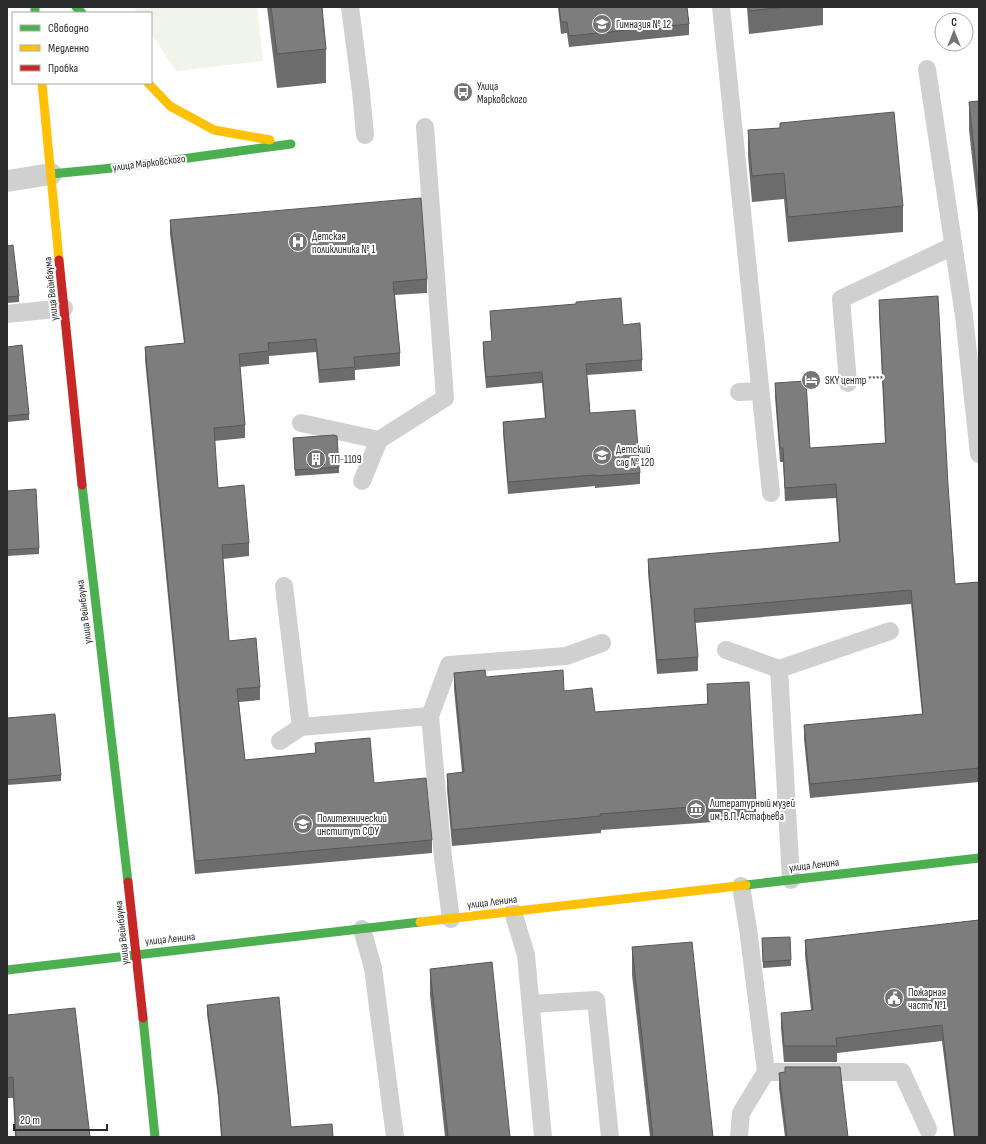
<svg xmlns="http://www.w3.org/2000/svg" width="986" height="1144" viewBox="0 0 986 1144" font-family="'Sofia Sans Condensed',sans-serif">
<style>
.green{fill:#f0f4e9}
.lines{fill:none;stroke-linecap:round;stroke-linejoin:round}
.lane{stroke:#d0d0d0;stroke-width:18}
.street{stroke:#d0d0d0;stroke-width:22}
.fast{stroke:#4caf50;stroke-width:9}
.slow{stroke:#ffc107;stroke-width:9}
.jam{stroke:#c62828;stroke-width:9}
.wall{fill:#6c6c6c}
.building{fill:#7d7d7d;stroke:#585858}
.labels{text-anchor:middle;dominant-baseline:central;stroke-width:4;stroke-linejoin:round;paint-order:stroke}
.poi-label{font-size:11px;fill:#2b2b2b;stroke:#fff;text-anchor:start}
.street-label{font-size:11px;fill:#2b2b2b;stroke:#fff}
</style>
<rect width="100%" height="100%" fill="#fff"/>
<!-- green -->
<path class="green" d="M134 7H257L263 61 176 71 151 33V13H138Z"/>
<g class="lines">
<!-- lane -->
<g class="lane">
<path d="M350 7 361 92 365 135"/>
<path d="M721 7 771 493"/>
<path d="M927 69 964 316 979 454"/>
<path d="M7 314 64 308"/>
<path d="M848 383 841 299 953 246"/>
<path d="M739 392 760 391"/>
<path d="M301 423 379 440 445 398 425 127"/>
<path d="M362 481 379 440"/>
<path d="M284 586 301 727"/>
<path d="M726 650 779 669"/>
<path d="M430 716 449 665 566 656 602 643"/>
<path d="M280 741 301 727 430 716 443 858 451 919"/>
<path d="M791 880 779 669 890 631"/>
<path d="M513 912 526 955 543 1137"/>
<path d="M362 929 373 968 395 1137"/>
<path d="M531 1004 596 1000 610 1137"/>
<path d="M766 1072H902L928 1129"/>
<path d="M739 1137 741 1113 766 1072 748 929 741 886"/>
</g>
<!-- street -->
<path class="street" d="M7 181 51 174"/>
<!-- fast -->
<g class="fast">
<path d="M35 7V13"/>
<path d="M76 7 82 13"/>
<path d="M51 174 123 167 291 144"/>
<path d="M82 485 128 882"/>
<path d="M746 885 979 858"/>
<path d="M7 970 420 922"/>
<path d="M143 1018 155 1137"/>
</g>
<!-- slow -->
<g class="slow">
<path d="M42 83 59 260"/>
<path d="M148 83 170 106 214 130 270 140"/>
<path d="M420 922 746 885"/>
</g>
<!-- jam -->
<g class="jam">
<path d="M59 260 82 485"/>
<path d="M128 882 143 1018"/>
</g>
</g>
<!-- wall -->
<g class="wall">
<path d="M267 7H322L326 49V83L277 88Z"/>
<path d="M558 7H687L689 24V35L569 47 567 33 561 34Z"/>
<path d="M747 7H823V25L749 34Z"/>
<path d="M979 101V221L969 130V102Z"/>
<path d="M780 123 903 206V232L788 242 784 199 752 202 748 156V130L780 128Z"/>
<path d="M170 220 427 279V293L395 295 400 353V366L355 370V380L319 383 316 352 269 356V364L240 367 245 425V438L214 441 218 488 249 543V556L223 559 229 641 260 687V700L239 702 245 760 315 753V743L374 783 432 840V853L195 874 145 360V347L184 343 170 234Z"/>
<path d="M7 246 19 296V302L7 303Z"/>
<path d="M879 300 948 485 955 584 979 582V782L810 798 804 739V725L922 714 911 604 695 623 698 657V671L657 674 648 573V559L839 543 836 498 785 501 783 462H780L775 397V383L810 448 885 443 879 314Z"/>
<path d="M490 311 623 325 642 360V371L587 375 590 413 640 473V484L595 488V486L508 494 503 433V422L545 419 542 383 486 388 483 353V342L492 341 490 322Z"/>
<path d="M7 347 29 414V420L7 422Z"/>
<path d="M293 438 339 467V473L295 476Z"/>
<path d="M7 491 39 548V554L7 556Z"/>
<path d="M454 673 486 677 564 691 595 712 707 704V684L756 802V819L601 830V833L452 846 447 790V774L462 772 454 689Z"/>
<path d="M7 718 61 775V781L7 785Z"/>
<path d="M979 920V1137H954L942 1041 837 1053V1062H784L781 1028V1013L811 1010 805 955V940Z"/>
<path d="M762 938 791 960V966L763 968Z"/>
<path d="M632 947 713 1137H650L632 975Z"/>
<path d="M430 969 510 1137H445L430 995Z"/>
<path d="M207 1005 291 1127 333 1137H221L218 1097 207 1014Z"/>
<path d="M7 1015 90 1137H15L13 1098H7Z"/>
<path d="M779 1073 848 1137H785L779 1088Z"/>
</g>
<!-- building -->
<g class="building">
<path d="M271 7H322L326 49 277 54Z"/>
<path d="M559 7H687L689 24 569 36 567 22H561Z"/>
<path d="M749 7H785L749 11Z"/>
<path d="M979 101V194L969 102Z"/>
<path d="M894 112 903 206 788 217 784 173 752 176 748 130 780 128V123Z"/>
<path d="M421 198 427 279 393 282 400 353 354 357 355 367 319 370 316 339 268 343 269 351 239 354 245 425 214 428 218 488 244 485 249 543 222 545 229 641 256 638 260 687 237 689 245 760 316 753 315 743 370 738 374 783 426 778 432 840 195 861 145 347 185 343 170 220Z"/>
<path d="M13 245 19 296 7 297V246Z"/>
<path d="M938 296 948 485 955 584 979 582V768L810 784 804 725 923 714 911 590 694 609 698 657 657 660 648 559 840 542 836 484 785 488 783 448H780L775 383 806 381 810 448 886 443 879 300Z"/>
<path d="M621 298 623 325 640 323 642 360 586 364 590 413 635 410 640 473 595 476V475L508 482 503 422 546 418 542 372 486 377 483 342 492 341 490 311 576 304V302Z"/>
<path d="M22 345 29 414 7 416V347Z"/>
<path d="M334 435 337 436 339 467 295 470 293 438Z"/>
<path d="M36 489 39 548 7 550V491Z"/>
<path d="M485 670 486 677 563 670 564 691 592 688 595 712 708 704 707 684 749 682 756 802 600 814 601 816 452 830 447 774 464 772 454 673Z"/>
<path d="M55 714 61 775 7 780V718Z"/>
<path d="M979 920V1137H955L942 1025 836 1038 837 1046H784L781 1013 813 1010 805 940Z"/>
<path d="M790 937 791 960 763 962 762 938Z"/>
<path d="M692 942 713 1137H653L632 947Z"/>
<path d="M492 962 510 1137H448L430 969Z"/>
<path d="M279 997 291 1127 332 1124 333 1137H222L218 1088 207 1005Z"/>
<path d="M75 1008 90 1137H16L13 1077 7 1078V1015Z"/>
<path d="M785 1067H840L848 1137H787L779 1073 785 1072Z"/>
</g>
<!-- icons -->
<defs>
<symbol id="school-disc" viewBox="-11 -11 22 22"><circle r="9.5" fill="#757575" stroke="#fff"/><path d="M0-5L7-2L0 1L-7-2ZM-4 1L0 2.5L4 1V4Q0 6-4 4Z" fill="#fff"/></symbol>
<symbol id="bus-disc" viewBox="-11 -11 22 22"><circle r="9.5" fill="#757575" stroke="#fff"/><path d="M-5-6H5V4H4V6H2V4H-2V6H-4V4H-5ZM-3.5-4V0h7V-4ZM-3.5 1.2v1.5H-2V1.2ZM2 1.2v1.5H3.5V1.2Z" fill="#fff"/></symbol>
<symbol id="hospital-disc" viewBox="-11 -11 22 22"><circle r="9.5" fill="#757575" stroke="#fff"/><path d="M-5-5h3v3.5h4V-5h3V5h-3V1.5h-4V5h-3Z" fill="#fff"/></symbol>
<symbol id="hotel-disc" viewBox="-11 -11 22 22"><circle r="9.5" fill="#757575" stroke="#fff"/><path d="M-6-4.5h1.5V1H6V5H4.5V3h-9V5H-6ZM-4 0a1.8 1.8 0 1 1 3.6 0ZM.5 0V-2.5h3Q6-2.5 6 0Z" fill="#fff"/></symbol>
<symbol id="building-disc" viewBox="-11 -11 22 22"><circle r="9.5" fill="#757575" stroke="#fff"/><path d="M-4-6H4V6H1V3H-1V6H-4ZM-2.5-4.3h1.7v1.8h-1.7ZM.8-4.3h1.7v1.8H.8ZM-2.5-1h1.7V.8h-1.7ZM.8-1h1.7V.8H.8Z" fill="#fff"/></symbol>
<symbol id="museum-disc" viewBox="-11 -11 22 22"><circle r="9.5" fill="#757575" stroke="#fff"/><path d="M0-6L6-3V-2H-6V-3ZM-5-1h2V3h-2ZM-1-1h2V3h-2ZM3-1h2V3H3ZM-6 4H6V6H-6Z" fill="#fff"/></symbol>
<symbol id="university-disc" viewBox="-11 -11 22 22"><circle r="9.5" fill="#757575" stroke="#fff"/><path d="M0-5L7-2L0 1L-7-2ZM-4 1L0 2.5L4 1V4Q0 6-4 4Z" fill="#fff"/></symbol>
<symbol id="civic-disc" viewBox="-11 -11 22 22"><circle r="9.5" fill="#757575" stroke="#fff"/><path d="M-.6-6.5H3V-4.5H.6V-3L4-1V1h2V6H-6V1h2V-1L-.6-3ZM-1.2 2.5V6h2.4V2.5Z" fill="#fff"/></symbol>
</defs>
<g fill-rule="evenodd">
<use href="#school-disc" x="591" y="13" width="22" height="22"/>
<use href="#bus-disc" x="452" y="81" width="22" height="22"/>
<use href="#hospital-disc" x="287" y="231" width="22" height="22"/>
<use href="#hotel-disc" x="800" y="369" width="22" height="22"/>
<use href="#school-disc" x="591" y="444" width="22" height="22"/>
<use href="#building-disc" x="305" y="448" width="22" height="22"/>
<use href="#museum-disc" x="685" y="798" width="22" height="22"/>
<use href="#university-disc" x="292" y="813" width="22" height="22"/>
<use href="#civic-disc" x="883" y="987" width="22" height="22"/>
</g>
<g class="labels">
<!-- poi labels -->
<g class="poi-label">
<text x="616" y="24">Гимназия № 12</text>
<text x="477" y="86">Улица<tspan x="477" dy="13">Марковского</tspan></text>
<text x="312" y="236">Детская<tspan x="312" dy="13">поликлиника № 1</tspan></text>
<text x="825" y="380">SKY центр ****</text>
<text x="616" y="449">Детский<tspan x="616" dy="13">сад № 120</tspan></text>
<text x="330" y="459">ТП-1109</text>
<text x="710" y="803">Литературный музей<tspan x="710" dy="13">им. В.П. Астафьева</tspan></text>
<text x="317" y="818">Политехнический<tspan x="317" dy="13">институт СФУ</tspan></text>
<text x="908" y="992">Пожарная<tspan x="908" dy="13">часть №1</tspan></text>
</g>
<!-- street labels -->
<g class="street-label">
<text transform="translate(149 163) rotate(-7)">улица Марковского</text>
<text transform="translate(51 289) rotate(-96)">улица Вейнбаума</text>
<text transform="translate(84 612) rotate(-97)">улица Вейнбаума</text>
<text transform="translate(814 865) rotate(-7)">улица Ленина</text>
<text transform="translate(492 902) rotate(-7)">улица Ленина</text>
<text transform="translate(122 933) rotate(-96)">улица Вейнбаума</text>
<text transform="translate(170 939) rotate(-6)">улица Ленина</text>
</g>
</g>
<!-- border -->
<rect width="986" height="1144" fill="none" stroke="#2b2b2b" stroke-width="16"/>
<!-- legend -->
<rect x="12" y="12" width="140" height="72" fill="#ffffff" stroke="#aaaaaa"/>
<rect x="20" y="25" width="20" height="6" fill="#4caf50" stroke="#aaaaaa"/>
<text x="48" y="32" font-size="12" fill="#2b2b2b">Свободно</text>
<rect x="20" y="45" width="20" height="6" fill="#ffc107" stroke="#aaaaaa"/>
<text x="48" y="52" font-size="12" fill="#2b2b2b">Медленно</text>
<rect x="20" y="65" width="20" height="6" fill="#c62828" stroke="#aaaaaa"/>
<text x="48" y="72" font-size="12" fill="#2b2b2b">Пробка</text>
<!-- north arrow -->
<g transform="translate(954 32)"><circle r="19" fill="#ffffff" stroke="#aaaaaa"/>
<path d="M0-3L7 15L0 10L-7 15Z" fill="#757575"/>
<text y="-6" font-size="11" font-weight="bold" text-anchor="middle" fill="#2b2b2b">С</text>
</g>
<!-- scale -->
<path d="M14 1124v6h93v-6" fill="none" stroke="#2b2b2b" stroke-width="2"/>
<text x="20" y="1124" font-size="12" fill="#2b2b2b" stroke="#ffffff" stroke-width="3" paint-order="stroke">20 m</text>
</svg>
